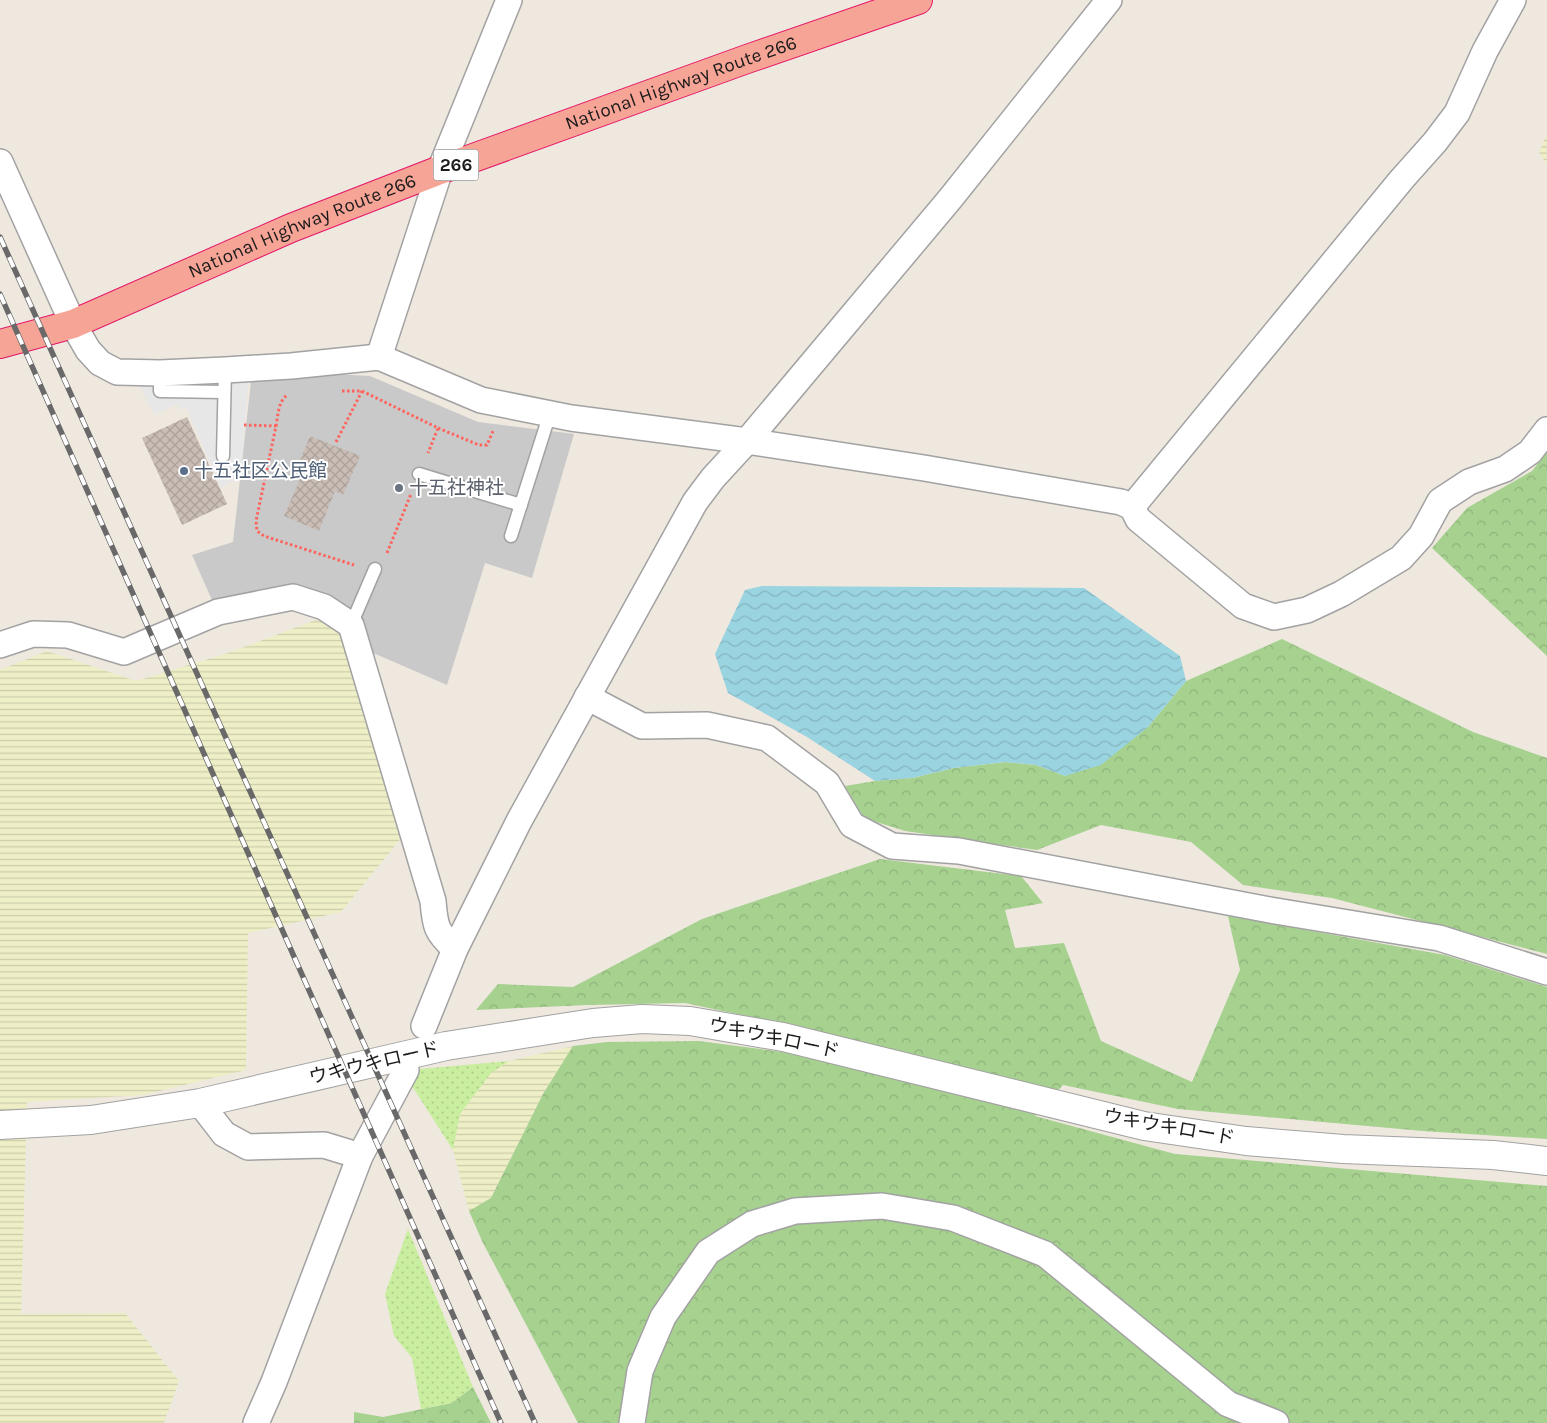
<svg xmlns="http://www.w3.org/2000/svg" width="1547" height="1423" viewBox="0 0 1547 1423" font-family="Karla,'Noto Sans JP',sans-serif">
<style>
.religious{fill:#c9c9c9}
.farmland{fill:url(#farmland-rules)}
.grass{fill:url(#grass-dots)}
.forest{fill:url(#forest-crowns)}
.parking{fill:#e7e7e7}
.water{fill:url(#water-waves)}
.building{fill:url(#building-cross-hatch)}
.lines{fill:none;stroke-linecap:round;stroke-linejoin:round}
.service-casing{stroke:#a2a2a2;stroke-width:15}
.minor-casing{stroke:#a2a2a2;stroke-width:28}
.tertiary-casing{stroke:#a2a2a2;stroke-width:30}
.trunk-casing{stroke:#e31467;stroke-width:30}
.path{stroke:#ff655e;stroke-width:3;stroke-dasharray:2.5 2.5;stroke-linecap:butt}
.service{stroke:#fff;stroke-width:12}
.minor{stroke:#fff;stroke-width:25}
.tertiary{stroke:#fff;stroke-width:28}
.trunk{stroke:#f6a496;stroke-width:28}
.rail-casing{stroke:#696969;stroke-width:5.5}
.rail{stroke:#fff;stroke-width:4;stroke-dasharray:11;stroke-linecap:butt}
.service-dot{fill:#5c6f8a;stroke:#fff;stroke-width:2}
.worship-dot{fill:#6b7280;stroke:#fff;stroke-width:2}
.labels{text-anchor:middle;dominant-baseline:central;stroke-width:4;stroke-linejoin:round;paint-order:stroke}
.shield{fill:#fff;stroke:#5f5f5f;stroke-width:1}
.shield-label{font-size:18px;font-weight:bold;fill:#1b1b1b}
.street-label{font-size:19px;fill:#1b1b1b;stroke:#fff}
.service-label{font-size:19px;fill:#4e5e75;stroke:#fff;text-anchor:start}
.worship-label{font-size:19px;fill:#5b616d;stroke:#fff;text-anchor:start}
</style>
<defs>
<pattern id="farmland-rules" width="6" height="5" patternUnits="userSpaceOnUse" patternTransform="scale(1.25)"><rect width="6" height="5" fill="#eeefc7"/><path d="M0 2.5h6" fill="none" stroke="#cca"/></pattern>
<pattern id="grass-dots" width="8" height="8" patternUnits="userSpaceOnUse" patternTransform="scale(1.25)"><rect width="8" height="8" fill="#caee9f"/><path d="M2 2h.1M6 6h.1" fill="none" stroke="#adcc88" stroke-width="1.8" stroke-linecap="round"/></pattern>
<pattern id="forest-crowns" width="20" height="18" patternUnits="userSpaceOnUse" patternTransform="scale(1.25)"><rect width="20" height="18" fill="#a6d18f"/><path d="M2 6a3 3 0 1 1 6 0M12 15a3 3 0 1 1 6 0" fill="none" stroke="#8eb37b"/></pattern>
<pattern id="water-waves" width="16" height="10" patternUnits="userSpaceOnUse" patternTransform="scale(1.25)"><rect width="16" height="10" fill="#9ad4e0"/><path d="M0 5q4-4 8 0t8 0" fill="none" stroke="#84b5c0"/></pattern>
<pattern id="building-cross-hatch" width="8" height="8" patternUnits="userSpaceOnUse" patternTransform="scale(1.25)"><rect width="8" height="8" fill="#c9bdb5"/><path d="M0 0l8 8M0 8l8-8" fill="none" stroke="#aca29b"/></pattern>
</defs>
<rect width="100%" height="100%" fill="#eee8df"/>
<!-- religious -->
<path class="religious" d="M293 372 370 376 478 422 574 434 532 578 485 563 447 685 364 649 328 604 215 607 192 555 233 542 252 373Z"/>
<!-- farmland -->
<g class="farmland">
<path d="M1547 134V165L1539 152Z"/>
<path d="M316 620 342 629 403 836 341 912 248 933 246 1070 143 1095 27 1102 21 1314 125 1313 179 1381 164 1423H0V670L47 651 136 681 225 654Z"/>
<path d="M573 1046 543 1094 491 1198 469 1211 453 1150 460 1114 491 1073 509 1061Z"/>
</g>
<!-- grass -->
<g class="grass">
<path d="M509 1061 491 1073 460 1114 453 1150 412 1086 420 1069Z"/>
<path d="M408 1229 473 1387 452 1403 421 1409 412 1358 394 1336 385 1294Z"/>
</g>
<!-- forest -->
<g class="forest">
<path d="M1547 452V656L1432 548 1467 508 1532 471Z"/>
<path d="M1282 639 1473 732 1547 758V954L1332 898 1243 885 1191 842 1101 825 1037 850 905 831 864 818 845 786 875 781 912 778 954 768 1005 762 1036 765 1065 776 1148 727 1186 681Z"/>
<path d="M880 859 1021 876 1043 903 1005 910 1015 948 1064 943 1101 1041 1192 1082 1240 970 1228 916 1445 955 1547 987V1139L1423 1131 1178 1109 1063 1085 1035 1116 1175 1154 1547 1186V1423H578L482 1241 469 1211 491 1198 543 1094 573 1046 607 1042 699 1041 805 1055 812 1030 685 1003 588 1005 476 1010 498 984 573 987 702 919Z"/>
<path d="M473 1387 491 1423H354V1412L383 1417 452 1403Z"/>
</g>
<!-- parking -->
<path class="parking" d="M248 381 241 477 221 488 186 407 179 410 177 404 155 415 139 385Z"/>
<!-- water -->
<path class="water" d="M762 586 1084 588 1180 656 1186 681 1148 727 1101 765 1065 776 1036 765 1005 762 954 768 912 778 875 781 807 737 728 693 715 654 745 590Z"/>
<!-- building -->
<g class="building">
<path d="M187 417 227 504 182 525 142 438Z"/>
<path d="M310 436 360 456 343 495 335 491 319 531 284 516 301 477 295 474Z"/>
</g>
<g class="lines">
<defs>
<g id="service">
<path d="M160 373V391L224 392"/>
<path d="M223 456 225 370"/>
<path d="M419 474 521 505"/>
<path d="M511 536 550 413"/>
<path d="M351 625 375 569"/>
</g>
<g id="minor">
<path d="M0 162 73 324 88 350 100 363 117 372 160 373 225 370 291 366 379 357 481 400 571 418 747 441 924 468 1121 502 1132 507 1138 519 1243 606 1274 617 1307 610 1341 594 1401 558 1421 536 1440 501 1469 482 1505 469 1530 452 1547 430"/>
<path d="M379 357 440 170 509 0"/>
<path d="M1132 507 1402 179 1435 142 1457 113 1485 51 1513 0"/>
<path d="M0 645 33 634 68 635 124 652 218 612 293 597 324 607 351 625 433 901C435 926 436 932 455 949"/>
<path d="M587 697 642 726 707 725 767 738 827 783 852 825 892 846 959 851 1270 910 1439 938 1547 972"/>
<path d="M424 1026 455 949 519 821 695 502 713 478 747 441 950 199 1109 0"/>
<path d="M200 1103 224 1134 248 1147 324 1145 360 1156"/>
<path d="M256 1423 274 1382 360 1156 406 1070"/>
<path d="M632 1423 640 1371 663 1317 708 1252 752 1224 795 1211 882 1206 953 1218 1045 1254 1228 1404 1276 1423"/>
</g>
<path id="tertiary" d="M0 1125 91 1120 200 1103 446 1046 593 1023 642 1019 690 1021 783 1037 1144 1126 1246 1141 1343 1149 1493 1155 1547 1161"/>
<g id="trunk">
<path id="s1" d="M0 344 73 324 291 228 440 170 747 59 918 0"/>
</g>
</defs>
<!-- service casing -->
<use href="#service" class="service-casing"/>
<!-- minor casing -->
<use href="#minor" class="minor-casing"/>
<!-- tertiary casing -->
<use href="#tertiary" class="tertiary-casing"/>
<!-- trunk casing -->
<use href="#trunk" class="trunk-casing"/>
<!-- path -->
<g class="path">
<path d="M342 391H362L438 428 428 453"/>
<path d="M244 425 276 426 256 521 257 531 264 536 354 565"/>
<path d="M276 426C278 416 278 402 287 395"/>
<path d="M438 428 479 445H487L493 431"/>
<path d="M336 442 362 391"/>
<path d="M387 553 411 494"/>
</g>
<!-- service -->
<use href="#service" class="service"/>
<!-- minor -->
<use href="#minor" class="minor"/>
<!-- tertiary -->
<use href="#tertiary" class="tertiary"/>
<!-- trunk -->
<use href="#trunk" class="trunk"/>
<defs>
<g id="rail">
<path d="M0 237 535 1423"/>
<path d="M0 294 501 1423"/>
</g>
</defs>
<!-- rail casing -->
<use href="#rail" class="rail-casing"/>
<!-- rail -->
<use href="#rail" class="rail"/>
</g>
<!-- markers -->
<circle class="service-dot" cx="184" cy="471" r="5"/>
<circle class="worship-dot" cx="399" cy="488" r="5"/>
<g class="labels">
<!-- shield labels -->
<rect class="shield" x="433.5" y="149.5" width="45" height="31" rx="4"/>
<g class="shield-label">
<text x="456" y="165">266</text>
</g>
<!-- street labels -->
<g class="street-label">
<text stroke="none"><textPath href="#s1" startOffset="730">National Highway Route 266</textPath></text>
<text stroke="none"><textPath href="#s1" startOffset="325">National Highway Route 266</textPath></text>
<text transform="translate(774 1038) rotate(12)">ウキウキロード</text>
<text transform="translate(374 1063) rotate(-13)">ウキウキロード</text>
<text transform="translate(1169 1127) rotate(10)">ウキウキロード</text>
</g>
<!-- service labels -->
<g class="service-label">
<text x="194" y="471">十五社区公民館</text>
</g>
<!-- worship labels -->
<g class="worship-label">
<text x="409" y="488">十五社神社</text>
</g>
</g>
</svg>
